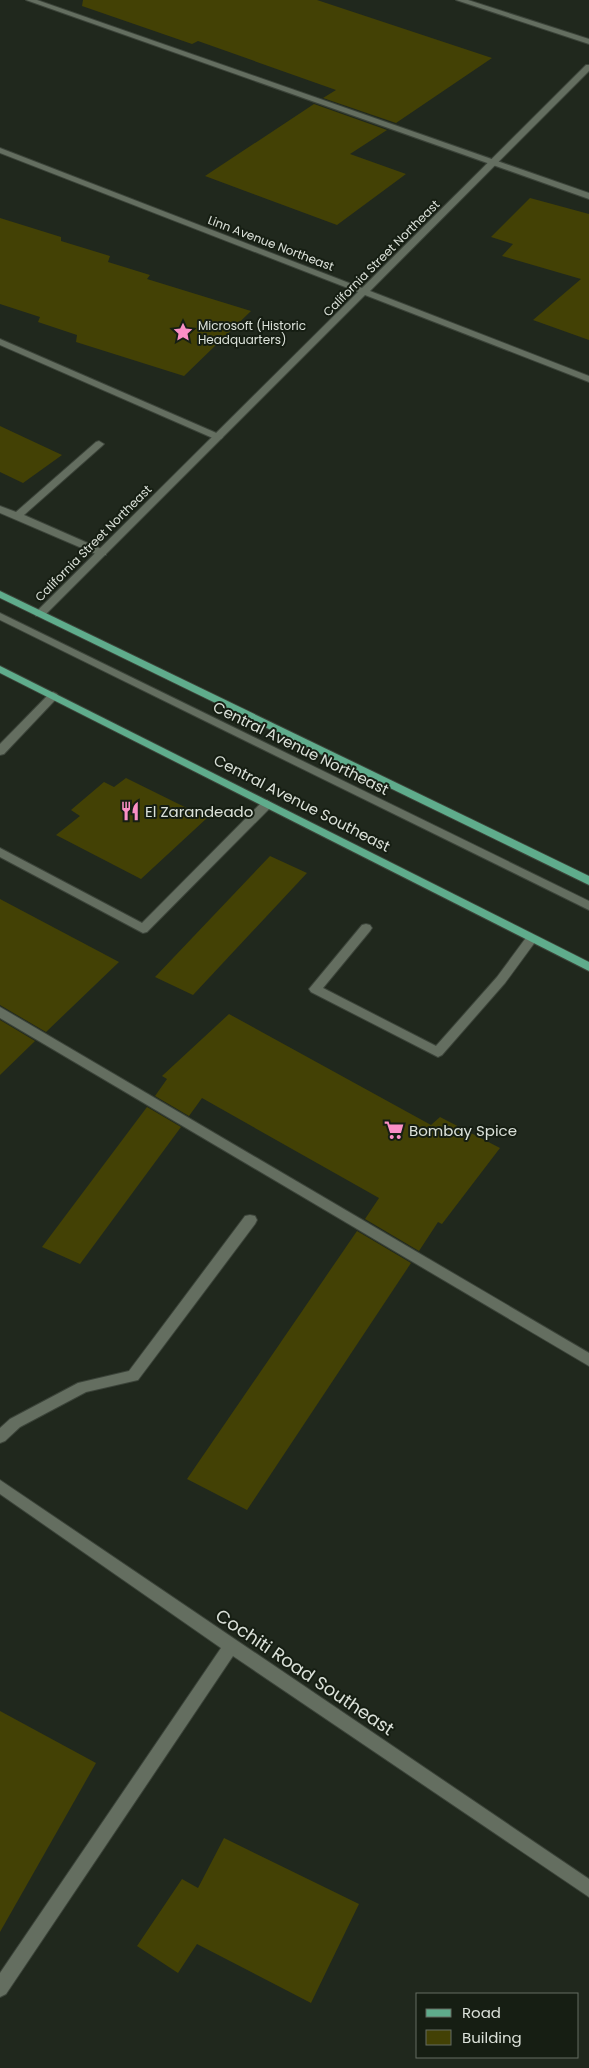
<svg xmlns="http://www.w3.org/2000/svg" width="589" height="2068" viewBox="0 0 589 2068" font-family="Poppins,sans-serif">
<style>
.building{fill:#434105}
.lines{fill:none;stroke-linecap:round;stroke-linejoin:round}
.lane-casing{stroke:#3b4339;stroke-width:2}
.street-casing{stroke:#3b4339;stroke-width:2}
.primary-casing{stroke:#3b4339;stroke-width:2}
.lane{fill:#646e60;fill-rule:evenodd}
.street{fill:#646e60;fill-rule:evenodd}
.primary{fill:#5fac8c;fill-rule:evenodd}
.labels{text-anchor:middle;dominant-baseline:central;stroke-width:4;stroke-linejoin:round;paint-order:stroke}
.far-street-label{font-size:12px;fill:#dbe1d9;stroke:#161e13}
.far-poi-label{font-size:12px;fill:#dbe1d9;stroke:#161e13;text-anchor:start}
.street-label{font-size:15px;fill:#dbe1d9;stroke:#161e13}
.poi-label{font-size:15px;fill:#dbe1d9;stroke:#161e13;text-anchor:start}
.near-street-label{font-size:18px;fill:#dbe1d9;stroke:#161e13}
</style>
<rect width="100%" height="100%" fill="#20281d"/>
<!-- building -->
<g class="building">
<path d="M83 0H317L492 58 396 123 323 98 336 90 198 41 192 44 82 6Z"/>
<path d="M314 104 387 130 350 154 406 174 337 225 205 176Z"/>
<path d="M530 198 589 214V340L533 320 581 279 502 256 513 244 491 237Z"/>
<path d="M0 218 61 237V241L110 256 108 262 150 275 147 279 251 311 184 376 76 342 77 335 38 322 40 317 0 304Z"/>
<path d="M0 426 62 455 23 483 0 472Z"/>
<path d="M126 778 207 818 141 879 56 835 80 816 71 810 104 782 114 787Z"/>
<path d="M270 856 307 873 193 995 155 977Z"/>
<path d="M0 899 119 962 46 1032 0 1005Z"/>
<path d="M229 1014 431 1125 440 1117 500 1148 442 1224 438 1222 419 1251 365 1219 379 1198 202 1098 189 1116 155 1096 167 1079 162 1076Z"/>
<path d="M0 1020 35 1041 0 1075Z"/>
<path d="M147 1107 181 1127 80 1264 42 1247Z"/>
<path d="M357 1231 411 1263 247 1510 187 1479Z"/>
<path d="M0 1711 96 1763 0 1932Z"/>
<path d="M224 1838 359 1904 311 2003 197 1944 178 1973 137 1946 182 1879 198 1888Z"/>
</g>
<g class="lines">
<defs>
<g id="lane">
<path d="M26 0H37L589 193V199Z"/>
<path d="M0 339 221 435 223 437 221 439H215L0 345Z"/>
<path d="M99 441 104 444 102 446 24 515 106 551V555H98L0 513V506L16 512 96 442Z"/>
<path d="M0 613 589 901V910L0 620Z"/>
<path d="M267 800 273 804 271 807 147 932 143 933 0 857V848L142 923 263 801Z"/>
<path d="M366 924 370 925 372 928 370 931 323 988 436 1046 497 977 528 935 532 934 538 938 505 983 442 1055 438 1057 311 992 309 989 362 925Z"/>
<path d="M0 1007 589 1353V1366L0 1018Z"/>
<path d="M250 1215 255 1216 257 1220 255 1224 138 1380 86 1392 20 1427 5 1441 0 1443V1428L10 1419 78 1383 129 1371 245 1216Z"/>
</g>
<g id="street">
<path d="M456 0H468L589 39V44Z"/>
<path d="M586 65H589V71L370 291 589 376V382L365 295 44 616H36L35 614 36 612 358 292 0 153V148L362 288Z"/>
<path d="M53 692 57 694 58 696 57 698 4 754 0 755V744L49 694Z"/>
<path d="M0 1480 589 1879V1897L233 1656 6 1994 0 1997V1973L221 1648 0 1494Z"/>
</g>
<g id="primary">
<path d="M0 591 589 876V885L0 598Z"/>
<path d="M0 666 589 962V971L0 673Z"/>
</g>
</defs>
<!-- lane casing -->
<use href="#lane" class="lane-casing"/>
<!-- street casing -->
<use href="#street" class="street-casing"/>
<!-- primary casing -->
<use href="#primary" class="primary-casing"/>
<!-- lane -->
<use href="#lane" class="lane"/>
<!-- street -->
<use href="#street" class="street"/>
<!-- primary -->
<use href="#primary" class="primary"/>
</g>
<!-- icons -->
<defs>
<symbol id="sight-bare" viewBox="-9 -9 18 18"><path d="M0-6L1.8-2.2L6-1.7L2.9 1.2L3.7 5.4L0 3.3L-3.7 5.4L-2.9 1.2L-6-1.7L-1.8-2.2Z" fill="#fa8fc6" stroke="#161e13" stroke-width="2.5" paint-order="stroke"/></symbol>
<symbol id="restaurant-bare" viewBox="-9 -9 18 18"><path d="M-5-6h1v4h1v-4h1v4h1v-4h1v5L-1.5 .5V6h-2V.5L-5-1ZM5-6V6H3V1.5H1.5Q1.5-4 5-6Z" fill="#fa8fc6" stroke="#161e13" stroke-width="2.5" paint-order="stroke"/></symbol>
<symbol id="supermarket-bare" viewBox="-9 -9 18 18"><path d="M-6-5.5h2.5l.6 2H6L4.5 2H-2.5L-4.4-4H-6ZM-1.5 3.2a1.3 1.3 0 1 0 .1 0ZM3 3.2a1.3 1.3 0 1 0 .1 0Z" fill="#fa8fc6" stroke="#161e13" stroke-width="2.5" paint-order="stroke"/></symbol>
</defs>
<g fill-rule="evenodd">
<use href="#sight-bare" x="169" y="318" width="28" height="28"/>
<use href="#restaurant-bare" x="116" y="797" width="28" height="28"/>
<use href="#supermarket-bare" x="380" y="1116" width="28" height="28"/>
</g>
<g class="labels">
<!-- far-street labels -->
<g class="far-street-label">
<text transform="translate(271 243) rotate(21)">Linn Avenue Northeast</text>
<text transform="translate(381 258) rotate(-45)">California Street Northeast</text>
<text transform="translate(93 543) rotate(-45)">California Street Northeast</text>
</g>
<!-- far-poi labels -->
<g class="far-poi-label">
<text x="198" y="325">Microsoft (Historic<tspan x="198" dy="14">Headquarters)</tspan></text>
</g>
<!-- street labels -->
<g class="street-label">
<text transform="translate(301 748) rotate(26)">Central Avenue Northeast</text>
<text transform="translate(302 803) rotate(27)">Central Avenue Southeast</text>
</g>
<!-- poi labels -->
<g class="poi-label">
<text x="145" y="811">El Zarandeado</text>
<text x="409" y="1130">Bombay Spice</text>
</g>
<!-- near-street labels -->
<g class="near-street-label">
<text transform="translate(305 1672) rotate(34)">Cochiti Road Southeast</text>
</g>
</g>
<!-- legend -->
<rect x="416" y="1993" width="162" height="65" fill="#161e13" stroke="#656c62"/>
<rect x="426" y="2009" width="25" height="8" fill="#5fac8c" stroke="#656c62"/>
<text x="462" y="2018" font-size="15" fill="#dbe1d9">Road</text>
<rect x="426" y="2030" width="25" height="15" fill="#434105" stroke="#656c62"/>
<text x="462" y="2043" font-size="15" fill="#dbe1d9">Building</text>
</svg>
